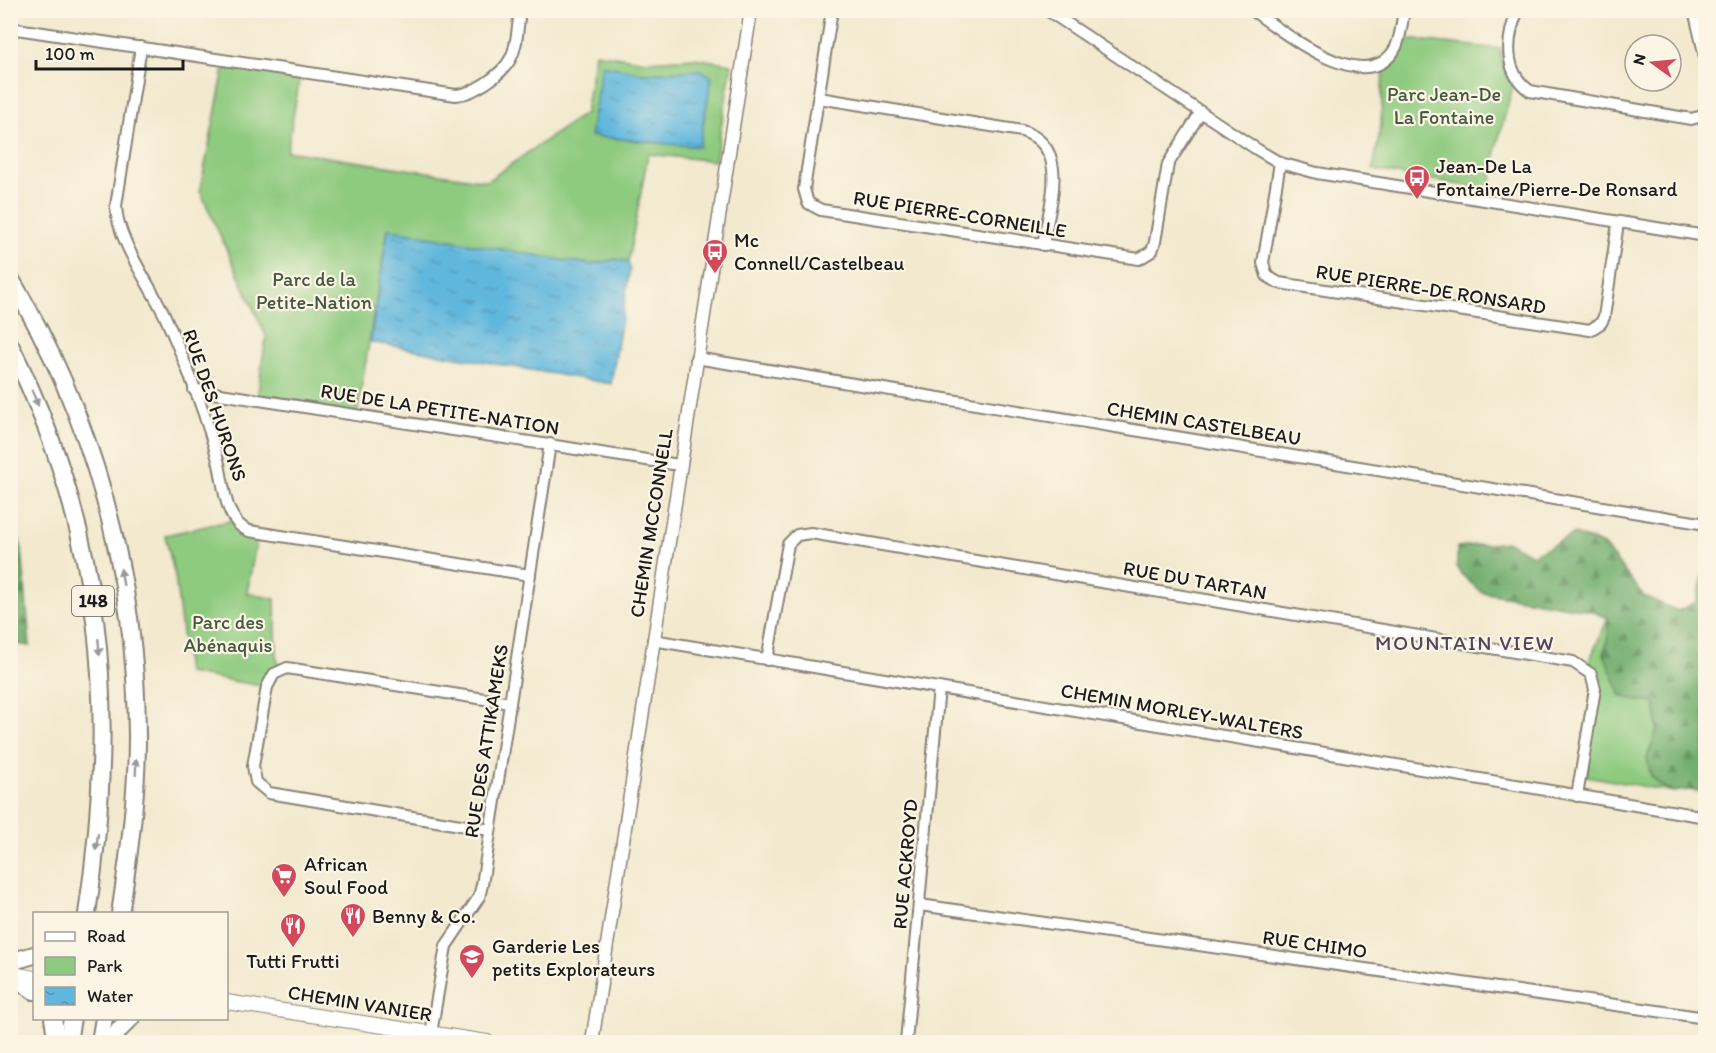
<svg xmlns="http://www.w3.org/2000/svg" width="1716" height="1053" viewBox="0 0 1716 1053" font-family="Itim,sans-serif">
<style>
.green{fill:#8eca7f;stroke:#55734e;stroke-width:1.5}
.forest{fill:url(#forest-firs);stroke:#476545;stroke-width:1.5}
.water{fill:url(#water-ripples);stroke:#3e6a7c;stroke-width:1.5}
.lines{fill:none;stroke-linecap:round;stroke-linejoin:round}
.minor-casing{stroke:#878276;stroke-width:14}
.tertiary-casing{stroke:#878276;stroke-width:15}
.secondary-casing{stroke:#878276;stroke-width:16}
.trunk-casing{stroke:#878276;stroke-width:20}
.minor{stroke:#fff;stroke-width:10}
.tertiary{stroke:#fff;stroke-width:12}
.secondary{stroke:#fff;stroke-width:14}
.trunk{stroke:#fff;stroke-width:16}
.oneway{fill:#999}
.labels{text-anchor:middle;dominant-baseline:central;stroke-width:4.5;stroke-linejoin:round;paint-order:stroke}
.shield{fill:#fcf5e5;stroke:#5f5d58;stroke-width:1.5}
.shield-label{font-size:18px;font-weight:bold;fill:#1c1c1c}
.park-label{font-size:20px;fill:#44593f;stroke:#fcf5e5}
.poi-label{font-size:20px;fill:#1c1c1c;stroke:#fcf5e5;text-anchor:start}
.street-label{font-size:20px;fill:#1c1c1c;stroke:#fcf5e5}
.neighbourhood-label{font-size:21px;letter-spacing:1.5px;fill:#50475e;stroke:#fcf5e5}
</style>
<defs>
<pattern id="forest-firs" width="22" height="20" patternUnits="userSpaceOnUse" patternTransform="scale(1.5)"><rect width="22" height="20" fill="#72ae6e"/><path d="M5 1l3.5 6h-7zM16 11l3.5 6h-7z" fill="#5d8d5a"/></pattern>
<pattern id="water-ripples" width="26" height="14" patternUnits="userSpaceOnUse" patternTransform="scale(1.5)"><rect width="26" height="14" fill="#60b7dd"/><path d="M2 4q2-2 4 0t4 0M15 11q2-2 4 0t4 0" fill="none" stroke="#4e94b2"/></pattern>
</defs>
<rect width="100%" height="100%" fill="#fcf5e5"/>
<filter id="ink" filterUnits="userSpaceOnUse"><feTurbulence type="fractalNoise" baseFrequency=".0167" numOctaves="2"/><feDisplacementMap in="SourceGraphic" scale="12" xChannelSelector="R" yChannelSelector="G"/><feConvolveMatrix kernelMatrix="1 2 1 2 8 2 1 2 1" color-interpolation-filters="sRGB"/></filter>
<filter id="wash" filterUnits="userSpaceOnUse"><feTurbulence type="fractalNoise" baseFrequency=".008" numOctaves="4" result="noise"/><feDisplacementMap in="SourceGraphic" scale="24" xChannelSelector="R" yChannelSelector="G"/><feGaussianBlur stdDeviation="1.35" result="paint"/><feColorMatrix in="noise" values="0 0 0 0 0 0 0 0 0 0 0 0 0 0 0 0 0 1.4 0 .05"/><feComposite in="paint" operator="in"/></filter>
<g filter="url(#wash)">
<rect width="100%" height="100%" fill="#f2e9cf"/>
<!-- green -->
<g class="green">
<path d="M1407 39 1501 49C1500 63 1505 75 1513 86L1497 144 1490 190 1373 170 1381 125 1383 65 1400 53Z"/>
<path d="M595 53 646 61 694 58 732 64 715 161 648 154 628 262 616 259 592 264 567 261 388 229 357 414 257 399 266 336 200 191 224 69 280 68 301 72 287 151 487 181 585 113Z"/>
<path d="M234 520 258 533 247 593 275 599 277 658 280 671 267 687 187 673 175 576 165 535Z"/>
<path d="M1608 618V636L1604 655 1638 701 1656 702 1657 730 1647 758 1661 786 1674 792 1586 776 1600 691 1598 673 1589 662Z"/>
</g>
<!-- forest -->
<g class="forest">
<path d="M11 515 22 549 30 646 11 643Z"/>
<path d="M1575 534 1603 545 1644 596 1678 611 1696 602 1705 569V792L1687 790 1674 792 1661 786 1651 776 1647 758 1657 730 1656 703 1638 701 1621 696 1604 654 1608 636V618L1591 611 1481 592 1461 574 1457 566V547L1508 542 1532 555Z"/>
</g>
<!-- water -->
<g class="water">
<path d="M602 65 643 73 701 70 712 77 699 147 590 136Z"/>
<path d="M388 229 567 261 592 264 616 259 628 262 630 269 611 384 370 342Z"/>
</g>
</g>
<g filter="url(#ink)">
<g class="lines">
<defs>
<g id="minor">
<path d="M832 10 804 189 808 203 821 210 1139 259 1152 251 1155 242 1168 164 1201 112"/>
<path d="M1047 10 1258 150 1280 163 1317 173 1706 236"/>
<path d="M1252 10C1282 31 1368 101 1396 47 1401 36 1402 22 1404 10"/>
<path d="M1518 10C1506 38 1503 72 1530 91L1691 119 1706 115"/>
<path d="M1694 10 1706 61"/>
<path d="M10 28 456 95C468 94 476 89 486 83 519 61 515 46 520 10"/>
<path d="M141 47 116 206C117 240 149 283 164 314 185 361 206 413 219 464 224 486 225 522 249 531L530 575"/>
<path d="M819 98 1022 131C1072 147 1049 206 1043 245"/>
<path d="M1280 163 1263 263 1267 276 1279 283 1590 330 1601 323 1604 317 1618 223"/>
<path d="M696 358 1706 524"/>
<path d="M194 390 679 465"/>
<path d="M653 640 1706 817"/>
<path d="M767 660 788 544 797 535 811 533 1573 662 1591 674 1595 689 1577 796"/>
<path d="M490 830 269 793 256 782 253 766 267 687 274 674 287 668 510 703"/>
<path d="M920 905 1706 1018"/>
<path d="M431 1033 446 946 479 897 482 885 550 444"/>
<path d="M906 1042 939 688"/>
</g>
<path id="tertiary" d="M592 1042 751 10"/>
<g id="secondary">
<path d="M13 974 34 978"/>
<path d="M226 1002 487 1042"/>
</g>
<g id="trunk">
<path d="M10 278C93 415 137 577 137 737 137 797 129 855 120 914"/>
<path d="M10 345C104 534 118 708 87 914"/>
<path d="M10 962 34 955"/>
<path d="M10 974 34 991"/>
<path d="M53 1018 57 1042"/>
<path d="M68 1042 72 1018"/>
<path d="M100 1042 104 1018"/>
<path d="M112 1042 119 1030 131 1018"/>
</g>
</defs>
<!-- minor casing -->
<use href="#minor" class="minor-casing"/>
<!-- tertiary casing -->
<use href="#tertiary" class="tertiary-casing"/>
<!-- secondary casing -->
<use href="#secondary" class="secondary-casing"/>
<!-- trunk casing -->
<use href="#trunk" class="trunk-casing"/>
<!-- minor -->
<use href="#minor" class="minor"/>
<!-- tertiary -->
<use href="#tertiary" class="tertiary"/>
<!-- secondary -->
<use href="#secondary" class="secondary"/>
<!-- trunk -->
<use href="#trunk" class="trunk"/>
</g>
<!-- one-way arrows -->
<defs><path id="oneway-solid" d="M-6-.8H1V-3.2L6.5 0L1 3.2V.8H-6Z" transform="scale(1.5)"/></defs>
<g class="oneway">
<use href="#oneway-solid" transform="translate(35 398) rotate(67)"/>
<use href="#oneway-solid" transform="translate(122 577) rotate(-99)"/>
<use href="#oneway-solid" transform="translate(99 647) rotate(85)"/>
<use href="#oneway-solid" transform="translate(136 767) rotate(-88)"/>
<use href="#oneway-solid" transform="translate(97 842) rotate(97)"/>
</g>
</g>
<!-- icons -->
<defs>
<symbol id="bus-pin" viewBox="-11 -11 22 30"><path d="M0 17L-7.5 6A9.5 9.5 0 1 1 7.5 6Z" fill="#d1495b" stroke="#fcf5e5"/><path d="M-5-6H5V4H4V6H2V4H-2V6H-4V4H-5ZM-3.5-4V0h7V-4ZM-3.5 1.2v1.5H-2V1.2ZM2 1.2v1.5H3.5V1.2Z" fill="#fff"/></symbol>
<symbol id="supermarket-pin" viewBox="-11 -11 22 30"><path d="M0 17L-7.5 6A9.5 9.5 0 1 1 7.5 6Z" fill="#d1495b" stroke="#fcf5e5"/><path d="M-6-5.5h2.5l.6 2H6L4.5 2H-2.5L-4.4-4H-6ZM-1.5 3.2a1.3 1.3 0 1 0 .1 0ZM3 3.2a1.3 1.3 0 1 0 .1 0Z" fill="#fff"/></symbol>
<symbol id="restaurant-pin" viewBox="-11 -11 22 30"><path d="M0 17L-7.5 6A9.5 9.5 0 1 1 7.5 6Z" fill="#d1495b" stroke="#fcf5e5"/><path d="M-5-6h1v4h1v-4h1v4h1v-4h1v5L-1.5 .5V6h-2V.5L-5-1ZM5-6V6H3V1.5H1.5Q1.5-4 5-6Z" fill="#fff"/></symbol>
<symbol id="school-pin" viewBox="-11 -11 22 30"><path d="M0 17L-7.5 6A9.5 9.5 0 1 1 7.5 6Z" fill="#d1495b" stroke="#fcf5e5"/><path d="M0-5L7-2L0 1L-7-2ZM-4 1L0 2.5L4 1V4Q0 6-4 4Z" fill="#fff"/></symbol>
</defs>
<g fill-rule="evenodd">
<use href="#bus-pin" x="1402" y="163" width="30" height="40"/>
<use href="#bus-pin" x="700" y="237" width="30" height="40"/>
<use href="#supermarket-pin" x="269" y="861" width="30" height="40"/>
<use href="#restaurant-pin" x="338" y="901" width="30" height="40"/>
<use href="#restaurant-pin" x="278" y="911" width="30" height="40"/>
<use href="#school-pin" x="457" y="942" width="30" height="40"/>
</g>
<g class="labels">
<!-- shield labels -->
<rect class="shield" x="72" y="586" width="42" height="30" rx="4.5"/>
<g class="shield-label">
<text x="93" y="601">148</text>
</g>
<!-- park labels -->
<g class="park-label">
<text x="1444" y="94">Parc Jean-De<tspan x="1444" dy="23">La Fontaine</tspan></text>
<text x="314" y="279">Parc de la<tspan x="314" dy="23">Petite-Nation</tspan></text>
<text x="228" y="622">Parc des<tspan x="228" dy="23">Abénaquis</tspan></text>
</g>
<!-- poi labels -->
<g class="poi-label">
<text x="1436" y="166">Jean-De La<tspan x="1436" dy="23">Fontaine/Pierre-De Ronsard</tspan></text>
<text x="734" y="240">Mc<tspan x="734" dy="23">Connell/Castelbeau</tspan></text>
<text x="304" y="864">African<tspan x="304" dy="23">Soul Food</tspan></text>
<text x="372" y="916">Benny &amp; Co.</text>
<text x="492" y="946">Garderie Les<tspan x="492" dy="23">petits Explorateurs</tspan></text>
<text x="293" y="961" text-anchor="middle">Tutti Frutti</text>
</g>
<!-- street labels -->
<g class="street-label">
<text transform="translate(960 214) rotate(9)">RUE PIERRE-CORNEILLE</text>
<text transform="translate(1431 289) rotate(9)">RUE PIERRE-DE RONSARD</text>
<text transform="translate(215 405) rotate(71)">RUE DES HURONS</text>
<text transform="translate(440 409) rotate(9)">RUE DE LA PETITE-NATION</text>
<text transform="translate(1204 423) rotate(9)">CHEMIN CASTELBEAU</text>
<text transform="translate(651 523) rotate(-81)">CHEMIN MCCONNELL</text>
<text transform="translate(1195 580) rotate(10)">RUE DU TARTAN</text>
<text transform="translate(1182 711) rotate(10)">CHEMIN MORLEY-WALTERS</text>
<text transform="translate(486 741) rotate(-81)">RUE DES ATTIKAMEKS</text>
<text transform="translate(905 864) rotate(-85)">RUE ACKROYD</text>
<text transform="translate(1315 944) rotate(8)">RUE CHIMO</text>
<text transform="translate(360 1003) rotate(9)">CHEMIN VANIER</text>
</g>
<!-- neighbourhood labels -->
<g class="neighbourhood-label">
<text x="1465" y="642">MOUNTAIN VIEW</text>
</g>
</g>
<!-- margin -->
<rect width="1716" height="1053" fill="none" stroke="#fcf5e5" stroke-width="36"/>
<!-- legend -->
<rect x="33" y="912" width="195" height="108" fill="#fcf5e5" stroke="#a29e95" stroke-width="1.5"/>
<rect x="45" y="932" width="30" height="9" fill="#ffffff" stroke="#a29e95" stroke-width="1.5"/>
<text x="87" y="942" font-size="18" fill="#1c1c1c">Road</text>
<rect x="45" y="957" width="30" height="18" fill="#8eca7f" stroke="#a29e95" stroke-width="1.5"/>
<text x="87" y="972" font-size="18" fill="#1c1c1c">Park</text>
<rect x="45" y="987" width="30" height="18" fill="url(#water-ripples)" stroke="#a29e95" stroke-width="1.5"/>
<text x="87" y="1002" font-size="18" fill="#1c1c1c">Water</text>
<!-- north arrow -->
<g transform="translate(1653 63) rotate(285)"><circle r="28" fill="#fcf5e5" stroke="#a29e95" stroke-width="1.5"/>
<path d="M0-4.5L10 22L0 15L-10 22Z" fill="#d1495b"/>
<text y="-9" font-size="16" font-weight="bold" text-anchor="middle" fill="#1c1c1c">N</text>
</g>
<!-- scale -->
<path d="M36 60v9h147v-9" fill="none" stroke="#1c1c1c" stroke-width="3"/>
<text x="45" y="60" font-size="18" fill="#1c1c1c" stroke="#fcf5e5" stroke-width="4.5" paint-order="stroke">100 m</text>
</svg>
